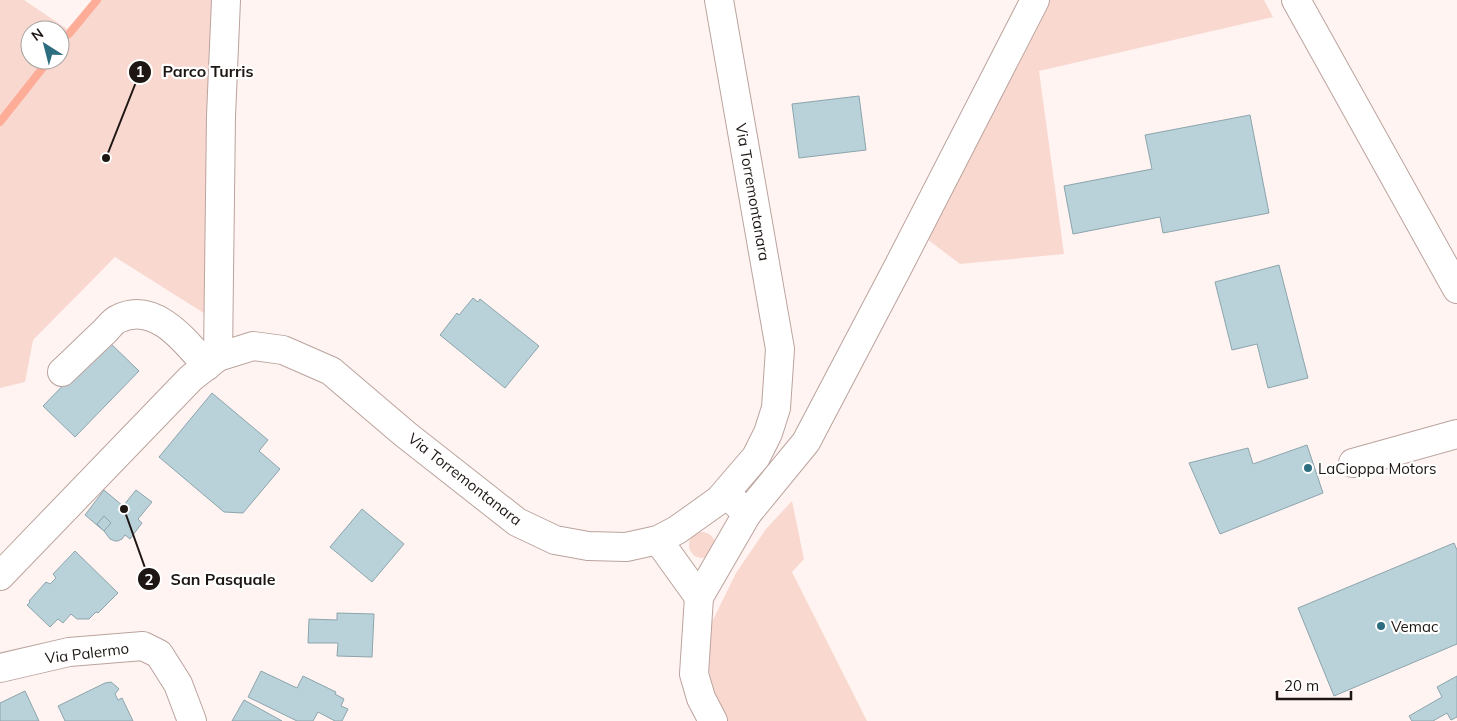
<svg xmlns="http://www.w3.org/2000/svg" width="1457" height="721" viewBox="0 0 1457 721" font-family="Mulish,sans-serif">
<style>
.green{fill:#f9d8d0;fill-rule:evenodd}
.lines{fill:none;stroke-linecap:round;stroke-linejoin:round}
.stream{stroke:#fdac98;stroke-width:8}
.building{fill:#b9d2da;stroke:#8ca4ac}
.minor-casing{stroke:#bba39d;stroke-width:30}
.major-casing{stroke:#bba39d;stroke-width:30}
.minor{stroke:#fff;stroke-width:28}
.major{stroke:#fff;stroke-width:28}
.poi-dot{fill:#2c6e80;stroke:#fff;stroke-width:2}
.labels{text-anchor:middle;dominant-baseline:central;stroke-width:4.5;stroke-linejoin:round;paint-order:stroke}
.street-label{font-size:15px;fill:#1e1613;stroke:#fff}
.poi-label{font-size:15px;fill:#1e1613;stroke:#fff;text-anchor:start}
.leader{fill:none;stroke:#1e1613;stroke-width:2}
.callout-dot{fill:#1e1613;stroke:#fff;stroke-width:2}
.mark-label{font-size:15px;text-anchor:middle;font-weight:bold;fill:#fff}
.callout-label{font-size:16px;text-anchor:middle;font-weight:bold;fill:#1e1613;stroke:#fff;stroke-width:4.5;stroke-linejoin:round;paint-order:stroke}
</style>
<rect width="100%" height="100%" fill="#fff4f2"/>
<!-- green -->
<g class="green">
<path d="M0 0H24L67 29 93 0H215L210 317 115 257 33 340 25 382 0 388ZM30 30H60V60H30Z"/>
<path d="M1049 0H1264L1273 17 1039 71 1064 254 960 264 927 239Z"/>
<path d="M792 501 804 559 792 572 867 721H724L718 708 709 672 711 624 736 573 766 529Z"/>
<circle cx="702" cy="545" r="13"/>
</g>
<g class="lines">
<!-- stream -->
<g class="stream">
<path d="M69 34 97 0"/>
<path d="M0 122 49 60"/>
</g>
</g>
<!-- building -->
<g class="building">
<path d="M859 96 866 150 799 158 792 104Z"/>
<path d="M1250 115 1269 213 1163 233 1160 217 1073 234 1064 186 1152 169 1145 135Z"/>
<path d="M1279 265 1308 378 1268 388 1257 344 1232 350 1215 282Z"/>
<path d="M473 298 478 302 480 299 539 346 505 388 440 335 457 313 459 315Z"/>
<path d="M107 340 139 371 75 437 43 406Z"/>
<path d="M212 393 268 440 259 451 280 469 243 513 224 512 159 457Z"/>
<path d="M1307 445 1323 493 1220 534 1189 463 1248 448 1253 464Z"/>
<path d="M104 490 123 506 136 490 152 502 138 519 142 523 130 539 125 535 122 539 118 541H115L110 539 104 531 85 515Z"/>
<path d="M362 509 404 544 372 582 330 547Z"/>
<path d="M104 516 111 523 104 531 97 524Z"/>
<path d="M1454 543 1457 550V644L1334 696 1298 608Z"/>
<path d="M75 551 118 593 98 613 96 612 89 619H77L71 614 63 623 58 619 50 627 27 605 30 602 29 601 46 582 50 584 56 578 53 574Z"/>
<path d="M337 613 374 614 372 657 337 656 338 643H308L309 619 337 620Z"/>
<path d="M261 671 297 688 303 676 336 692 335 694 344 699 341 706 348 709 342 721H335L318 712 313 721H297L248 697Z"/>
<path d="M1457 676V717L1451 720 1447 713 1433 721H1412L1409 716 1442 697 1437 687Z"/>
<path d="M111 682 117 687 119 689 115 694 118 700 122 698 133 721H65L58 706 105 683Z"/>
<path d="M25 691 39 721H0V703Z"/>
<path d="M244 700 282 721H232Z"/>
</g>
<g class="lines">
<defs>
<g id="minor">
<path d="M218 357 221 116 226 0"/>
<path d="M62 372C76 359 90 345 104 332 108 328 113 321 118 319 155 300 186 342 207 366"/>
<path d="M1353 463 1457 434"/>
<path d="M747 514 806 442 899 265 1035 0"/>
<path d="M658 540 699 597 694 674 701 698 713 721"/>
<path d="M0 576 191 378 218 357 253 346 283 350 331 371 405 434 517 522 555 540 588 546 626 547 658 540 677 530 719 500 756 457 768 433 776 408 780 349 719 0"/>
<path d="M699 597 747 514 734 501"/>
<path d="M0 668 69 652 143 646 159 654 178 684 192 721"/>
</g>
<path id="major" d="M1296 0 1457 289"/>
</defs>
<!-- minor casing -->
<use href="#minor" class="minor-casing"/>
<!-- major casing -->
<use href="#major" class="major-casing"/>
<!-- minor -->
<use href="#minor" class="minor"/>
<!-- major -->
<use href="#major" class="major"/>
</g>
<!-- markers -->
<g class="poi-dot">
<circle cx="1308" cy="468" r="5"/>
<circle cx="1381" cy="626" r="5"/>
</g>
<g class="labels">
<!-- street labels -->
<g class="street-label">
<text transform="translate(753 192) rotate(80)">Via Torremontanara</text>
<text transform="translate(465 479) rotate(38)">Via Torremontanara</text>
<text transform="translate(87 653) rotate(-7)">Via Palermo</text>
</g>
<!-- poi labels -->
<g class="poi-label">
<text x="1318" y="468">LaCioppa Motors</text>
<text x="1391" y="626">Vemac</text>
</g>
</g>
<!-- callouts -->
<path class="leader" d="M106 158L140 72M124 509L149 579"/>
<g class="callout-dot">
<circle cx="106" cy="158" r="5"/>
<circle cx="124" cy="509" r="5"/>
<circle cx="140" cy="72" r="12"/>
<circle cx="149" cy="579" r="12"/>
</g>
<g class="mark-label">
<text x="140" y="77">1</text>
<text x="149" y="585">2</text>
</g>
<g class="callout-label">
<text x="208" y="77">Parco Turris</text>
<text x="223" y="585">San Pasquale</text>
</g>
<!-- north arrow -->
<g transform="translate(45 45) rotate(324)"><circle r="24" fill="#ffffff" stroke="#a5a2a1"/>
<path d="M0-4L9 19L0 12L-9 19Z" fill="#2c6e80"/>
<text y="-8" font-size="14" font-weight="bold" text-anchor="middle" fill="#1e1613">N</text>
</g>
<!-- scale -->
<path d="M1277 691v8h74v-8" fill="none" stroke="#1e1613" stroke-width="2.5"/>
<text x="1284" y="691" font-size="15" fill="#1e1613" stroke="#ffffff" stroke-width="4" paint-order="stroke">20 m</text>
</svg>
